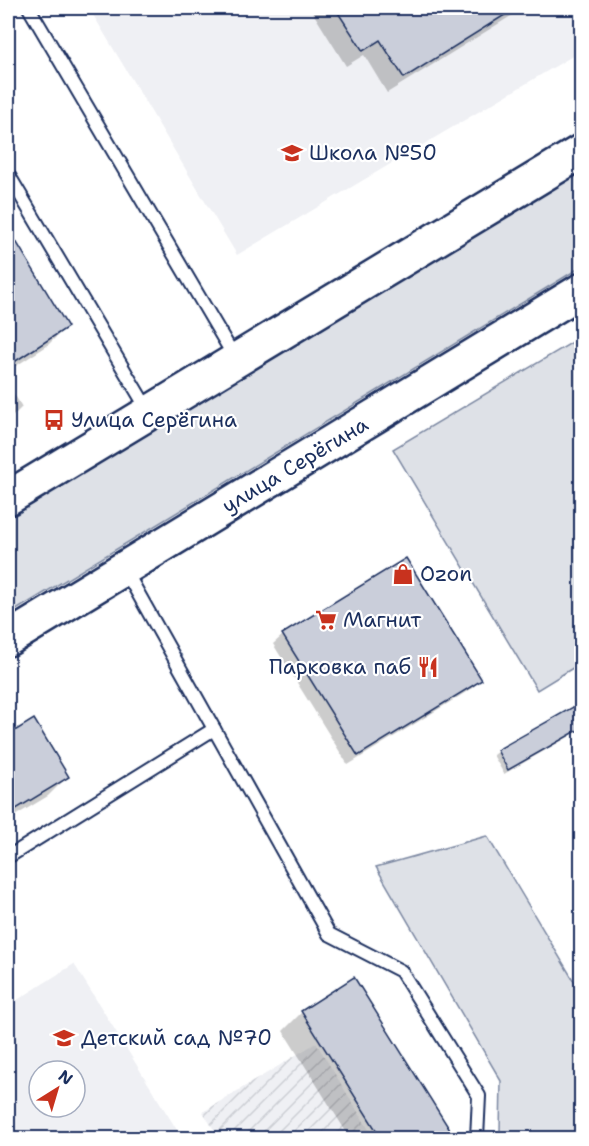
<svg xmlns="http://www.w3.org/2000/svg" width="589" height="1146" viewBox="0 0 589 1146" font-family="'Shantell Sans',sans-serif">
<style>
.built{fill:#eff0f4;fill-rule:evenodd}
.industrial{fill:url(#industrial-furrows)}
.green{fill:#dee1e7;stroke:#7c88a2;stroke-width:1.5}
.shadow{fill:#0003}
.building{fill:#caceda;stroke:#1b2f5e;stroke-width:1.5}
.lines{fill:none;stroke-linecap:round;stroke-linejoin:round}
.lane-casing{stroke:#1b2f5e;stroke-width:16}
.secondary-casing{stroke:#1b2f5e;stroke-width:38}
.lane{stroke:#fff;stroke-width:12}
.secondary{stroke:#fff;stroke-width:33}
.labels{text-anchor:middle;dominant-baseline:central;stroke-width:4.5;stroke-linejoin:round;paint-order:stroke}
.poi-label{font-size:21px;fill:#1b2f5e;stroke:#fff;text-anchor:start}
.street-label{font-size:21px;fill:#1b2f5e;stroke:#fff}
</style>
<defs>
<pattern id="industrial-furrows" width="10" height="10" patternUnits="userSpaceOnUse" patternTransform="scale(1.5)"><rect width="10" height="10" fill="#eff0f4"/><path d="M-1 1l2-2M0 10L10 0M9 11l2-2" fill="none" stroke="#ccced4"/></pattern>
</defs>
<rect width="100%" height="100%" fill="#fff"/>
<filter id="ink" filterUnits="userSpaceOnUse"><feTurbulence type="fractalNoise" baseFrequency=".0167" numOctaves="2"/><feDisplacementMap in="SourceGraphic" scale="12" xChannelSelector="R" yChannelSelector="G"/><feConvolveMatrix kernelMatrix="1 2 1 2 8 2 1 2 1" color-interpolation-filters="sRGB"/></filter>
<g filter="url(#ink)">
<!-- built -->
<g class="built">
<path d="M89 8H581V51L237 255Z"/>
<path d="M74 964 182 1138H8V1006ZM39 1071H75V1107H39Z"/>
</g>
<!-- industrial -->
<path class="industrial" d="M316 1043 374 1138H219L203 1112Z"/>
<!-- green -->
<g class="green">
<path d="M581 169V267L8 615V516Z"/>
<path d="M581 337V663L537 690 393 449Z"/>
<path d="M487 836 581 993V1138H503L500 1133 501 1081 376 867Z"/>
</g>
<!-- shadow -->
<g class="shadow">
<path d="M310 8H524L387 93 364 55 346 66Z"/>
<path d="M8 231 66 327 47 346 8 371Z"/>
<path d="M8 384 22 407 8 421Z"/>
<path d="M283 635 480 680 471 689 348 765 273 644Z"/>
<path d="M582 703V729L504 774 493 755 498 751Z"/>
<path d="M33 721 67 777 48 796 8 820V737Z"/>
<path d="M354 979 453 1138H350L283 1031 302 1012Z"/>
</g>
<!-- building -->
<g class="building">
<path d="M335 8H516L404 78 380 40 363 51Z"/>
<path d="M8 228 68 327 8 366Z"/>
<path d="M406 558 482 680 358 756 282 634Z"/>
<path d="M582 702V728L508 770 497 750Z"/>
<path d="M34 719 69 777 8 814V735Z"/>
<path d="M354 977 455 1138H381L301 1011Z"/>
</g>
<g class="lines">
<defs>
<g id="lane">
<path d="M29 8 235 358"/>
<path d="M8 174 149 412"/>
<path d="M125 570 329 934 401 971 479 1096 477 1138"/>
<path d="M8 857 214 729"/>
</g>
<g id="secondary">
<path d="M8 498 582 151"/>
<path d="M8 639 582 290"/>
</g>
</defs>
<!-- lane casing -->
<use href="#lane" class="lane-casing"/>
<!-- secondary casing -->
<use href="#secondary" class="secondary-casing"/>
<!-- lane -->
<use href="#lane" class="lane"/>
<!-- secondary -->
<use href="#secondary" class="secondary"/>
</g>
</g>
<!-- icons -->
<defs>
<symbol id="school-bare" viewBox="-9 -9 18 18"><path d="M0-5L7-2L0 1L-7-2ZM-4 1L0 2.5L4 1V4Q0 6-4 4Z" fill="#c8321e" stroke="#fff" stroke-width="2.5" paint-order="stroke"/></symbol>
<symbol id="bus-bare" viewBox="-9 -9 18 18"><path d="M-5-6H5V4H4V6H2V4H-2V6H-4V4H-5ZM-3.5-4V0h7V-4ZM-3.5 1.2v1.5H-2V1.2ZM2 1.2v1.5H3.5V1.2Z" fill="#c8321e" stroke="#fff" stroke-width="2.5" paint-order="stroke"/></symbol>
<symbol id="shop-bare" viewBox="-9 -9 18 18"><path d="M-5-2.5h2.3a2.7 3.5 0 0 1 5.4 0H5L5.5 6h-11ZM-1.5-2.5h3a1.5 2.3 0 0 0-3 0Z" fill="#c8321e" stroke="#fff" stroke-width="2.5" paint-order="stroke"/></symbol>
<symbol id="supermarket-bare" viewBox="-9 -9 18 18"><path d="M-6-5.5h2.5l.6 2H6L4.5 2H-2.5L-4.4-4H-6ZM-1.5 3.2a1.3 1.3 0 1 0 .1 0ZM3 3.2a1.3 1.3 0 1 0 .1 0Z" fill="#c8321e" stroke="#fff" stroke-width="2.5" paint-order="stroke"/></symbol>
<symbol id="restaurant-bare" viewBox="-9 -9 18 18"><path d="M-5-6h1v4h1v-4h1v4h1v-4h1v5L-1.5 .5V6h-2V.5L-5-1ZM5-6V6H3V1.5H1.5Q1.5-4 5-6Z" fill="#c8321e" stroke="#fff" stroke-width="2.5" paint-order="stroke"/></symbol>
</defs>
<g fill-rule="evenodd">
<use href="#school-bare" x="277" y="138" width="30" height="30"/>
<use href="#bus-bare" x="39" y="405" width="30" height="30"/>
<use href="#shop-bare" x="388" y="559" width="30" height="30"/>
<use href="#supermarket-bare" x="311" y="605" width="30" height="30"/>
<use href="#restaurant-bare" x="413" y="652" width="30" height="30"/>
<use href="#school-bare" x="49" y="1023" width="30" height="30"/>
</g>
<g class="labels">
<!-- poi labels -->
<g class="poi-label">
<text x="309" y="153">Школа №50</text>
<text x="71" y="420">Улица Серёгина</text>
<text x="420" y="574">Ozon</text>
<text x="343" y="620">Магнит</text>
<text x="411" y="667" text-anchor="end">Парковка паб</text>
<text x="81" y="1038">Детский сад №70</text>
</g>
<!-- street labels -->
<g class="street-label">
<text transform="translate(295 465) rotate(-31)">улица Серёгина</text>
</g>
</g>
<!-- margin -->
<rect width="589" height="1146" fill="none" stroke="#fff" stroke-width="30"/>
<rect x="15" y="15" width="559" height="1116" fill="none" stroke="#1b2f5e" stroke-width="2" filter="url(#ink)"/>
<!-- north arrow -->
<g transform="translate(57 1089) rotate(37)"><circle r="28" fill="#ffffff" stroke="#a4acbf" stroke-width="1.5"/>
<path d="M0-4.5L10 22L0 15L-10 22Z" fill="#c8321e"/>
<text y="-9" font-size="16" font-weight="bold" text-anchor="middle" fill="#1b2f5e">N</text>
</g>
</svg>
